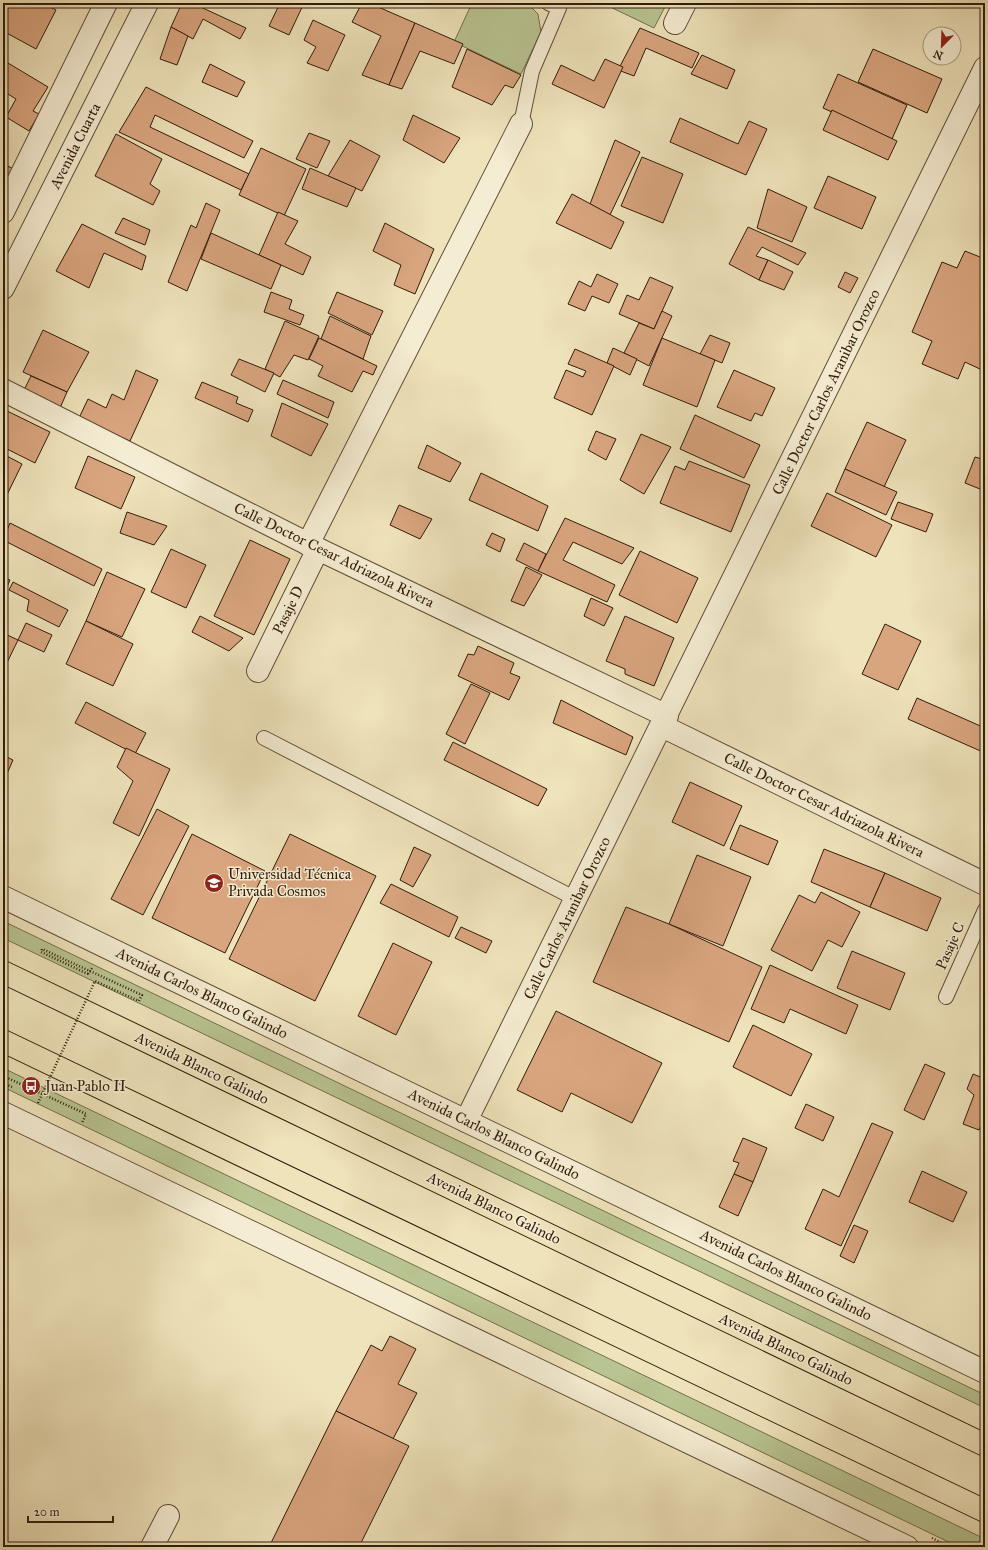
<svg xmlns="http://www.w3.org/2000/svg" width="988" height="1550" viewBox="0 0 988 1550" font-family="'IM FELL Great Primer',serif">
<style>
.green{fill:#b8c491;stroke:#74704e}
.building{fill:#d9a57f;stroke:#311c0a}
.lines{fill:none;stroke-linecap:round;stroke-linejoin:round}
.service-casing{stroke:#604e36;stroke-width:16}
.minor-casing{stroke:#604e36;stroke-width:24}
.tertiary-casing{stroke:#604e36;stroke-width:24}
.trunk-casing{stroke:#311c0a;stroke-width:24}
.path{stroke:#311c0a;stroke-width:2.5;stroke-dasharray:1 2;stroke-linecap:butt}
.service{stroke:#f5edd3;stroke-width:14}
.minor{stroke:#f5edd3;stroke-width:22}
.tertiary{stroke:#f5edd3;stroke-width:22}
.trunk{stroke:#efe3bb;stroke-width:22}
.path-bridge{stroke:#311c0a;stroke-width:2.5;stroke-dasharray:1 2;stroke-linecap:butt}
.labels{text-anchor:middle;dominant-baseline:central;stroke-width:3;stroke-linejoin:round;paint-order:stroke}
.street-label{font-size:15px;fill:#311c0a;stroke:#f5edd3}
.poi-label{font-size:15px;fill:#311c0a;stroke:#f5edd3;text-anchor:start}
</style>
<rect width="100%" height="100%" fill="#efe3bb"/>
<filter id="stains"><feTurbulence type="fractalNoise" baseFrequency=".005" numOctaves="4"/><feColorMatrix values="0 0 0 0 .2 0 0 0 0 .09 0 0 0 0 .02 0 0 0 .5 -.17"/></filter>
<radialGradient id="worn" r=".72"><stop offset=".6" stop-color="#630" stop-opacity="0"/><stop offset="1" stop-color="#630" stop-opacity=".3"/></radialGradient>
<!-- green -->
<g class="green">
<path d="M472 3H527L538 14 541 32 521 74 454 42Z"/>
<path d="M602 3H667L654 28Z"/>
<path d="M3 921 985 1395V1408L3 938Z"/>
<path d="M3 1068 985 1539V1547H959L3 1087Z"/>
</g>
<!-- building -->
<g class="building">
<path d="M3 3H43L56 10 36 49 3 31Z"/>
<path d="M182 3H192L246 28 240 39 203 19 193 39 171 27Z"/>
<path d="M280 3H304L289 35 269 26Z"/>
<path d="M362 3H369L415 23 389 85 362 75 381 36 352 22Z"/>
<path d="M313 20 345 35 328 71 307 63 316 47 304 40Z"/>
<path d="M415 23 463 44 454 64 420 51 402 89 389 85Z"/>
<path d="M171 27 188 36 177 65 160 59Z"/>
<path d="M640 28 699 53 692 68 646 48 634 76 618 70Z"/>
<path d="M467 49 521 75 513 88 505 85 492 105 452 87Z"/>
<path d="M873 49 942 79 927 113 858 82Z"/>
<path d="M702 55 735 70 727 89 691 74Z"/>
<path d="M605 59 623 67 604 108 552 84 561 65 594 81Z"/>
<path d="M3 60 48 87 33 111 39 114 29 131 6 117 16 99 3 91Z"/>
<path d="M210 64 245 82 237 97 202 82Z"/>
<path d="M838 74 907 105 892 139 823 108Z"/>
<path d="M146 87 253 141 244 158 155 115 150 127 249 174 241 190 119 132Z"/>
<path d="M832 110 897 141 888 160 823 130Z"/>
<path d="M413 115 460 138 444 163 403 140Z"/>
<path d="M680 118 738 144 749 121 767 129 746 175 670 142Z"/>
<path d="M309 133 330 141 317 168 296 159Z"/>
<path d="M116 134 162 159 150 184 160 191 153 205 95 176Z"/>
<path d="M350 140 380 156 362 191 328 176Z"/>
<path d="M615 140 640 152 610 215 590 204Z"/>
<path d="M261 148 306 169 284 216 239 195Z"/>
<path d="M642 157 683 174 663 223 621 206Z"/>
<path d="M3 164 14 169 3 191Z"/>
<path d="M310 168 356 188 347 207 302 189Z"/>
<path d="M828 176 876 197 862 229 814 208Z"/>
<path d="M768 189 807 207 792 242 757 228Z"/>
<path d="M572 194 624 222 611 249 556 223Z"/>
<path d="M206 203 220 210 187 291 168 282 191 225 196 228Z"/>
<path d="M278 212 298 221 285 244 311 257 303 275 259 255Z"/>
<path d="M123 218 150 230 145 245 115 233Z"/>
<path d="M385 223 434 249 415 294 394 285 401 265 373 251Z"/>
<path d="M82 224 146 256 142 270 104 253 89 288 56 271Z"/>
<path d="M748 227 806 253 798 265 762 247 756 256 768 260 759 280 729 264Z"/>
<path d="M211 233 281 265 271 289 201 259Z"/>
<path d="M965 251 985 259V363L982 370 965 362 958 379 922 364 932 341 912 332 942 262 957 268Z"/>
<path d="M768 260 793 272 784 290 759 280Z"/>
<path d="M845 272 858 278 850 293 838 287Z"/>
<path d="M597 274 618 284 609 303 592 296 585 311 568 304 579 281 591 287Z"/>
<path d="M650 277 673 287 654 329 619 314 627 295 639 300Z"/>
<path d="M271 292 292 300 289 309 304 315 300 325 264 312Z"/>
<path d="M337 292 383 311 372 335 328 313Z"/>
<path d="M662 311 672 316 649 366 624 353 639 323 654 329Z"/>
<path d="M330 316 371 336 363 359 321 339Z"/>
<path d="M285 321 319 336 308 360 294 355 280 377 265 369Z"/>
<path d="M43 330 89 352 67 392 23 372Z"/>
<path d="M710 335 730 343 722 363 700 354Z"/>
<path d="M319 338 377 366 373 375 363 371 352 392 318 376 323 366 309 359Z"/>
<path d="M662 338 715 360 697 407 643 385Z"/>
<path d="M613 348 637 359 630 375 607 363Z"/>
<path d="M575 349 614 366 592 415 554 398 566 370 583 377 586 371 568 364Z"/>
<path d="M239 359 274 373 265 392 231 375Z"/>
<path d="M136 370 158 380 130 441 79 418 88 399 106 408 112 394 124 400Z"/>
<path d="M734 370 775 388 762 416 755 413 751 421 717 407Z"/>
<path d="M31 376 67 392 60 408 23 392Z"/>
<path d="M283 380 334 402 328 418 277 394Z"/>
<path d="M202 382 238 397 236 403 253 410 248 422 195 398Z"/>
<path d="M282 403 328 424 311 456 271 436Z"/>
<path d="M3 409 50 432 35 463 3 447Z"/>
<path d="M695 415 760 445 744 478 680 449Z"/>
<path d="M867 422 906 440 884 487 845 469Z"/>
<path d="M596 431 616 439 606 460 588 450Z"/>
<path d="M641 434 671 447 644 494 620 480Z"/>
<path d="M427 445 461 463 450 482 418 468Z"/>
<path d="M3 454 22 464 3 503Z"/>
<path d="M88 456 135 477 121 509 75 488Z"/>
<path d="M975 457 985 460V491L965 483Z"/>
<path d="M689 461 750 485 731 532 660 503 675 466 685 470Z"/>
<path d="M845 469 897 492 886 515 835 492Z"/>
<path d="M481 473 548 506 538 531 469 500Z"/>
<path d="M827 493 892 525 876 557 811 526Z"/>
<path d="M985 493V505L981 503Z"/>
<path d="M898 502 933 514 926 532 891 519Z"/>
<path d="M399 505 432 519 420 539 390 525Z"/>
<path d="M127 512 167 526 154 545 120 533Z"/>
<path d="M565 518 634 548 622 564 573 542 563 560 615 585 607 602 538 571Z"/>
<path d="M10 523 102 569 94 586 3 540Z"/>
<path d="M492 533 505 539 500 552 486 545Z"/>
<path d="M250 540 290 559 254 635 214 616Z"/>
<path d="M524 543 546 554 538 571 516 560Z"/>
<path d="M171 549 206 565 186 608 151 592Z"/>
<path d="M640 551 698 578 677 623 619 595Z"/>
<path d="M526 567 542 575 524 606 511 601Z"/>
<path d="M107 572 145 589 122 637 86 621Z"/>
<path d="M3 577 10 580 3 596Z"/>
<path d="M13 582 68 610 59 627 27 611 29 600 9 590Z"/>
<path d="M591 598 613 608 604 626 584 616Z"/>
<path d="M200 616 243 638 229 651 192 632Z"/>
<path d="M625 616 674 638 654 686 625 674V669L606 661Z"/>
<path d="M86 621 133 644 113 686 66 664Z"/>
<path d="M26 623 52 635 44 652 18 640Z"/>
<path d="M885 624 921 641 898 690 862 674Z"/>
<path d="M3 633 18 640 3 671Z"/>
<path d="M478 646 514 663 510 673 520 677 509 700 458 676 468 654 474 655Z"/>
<path d="M471 684 490 693 465 744 446 734Z"/>
<path d="M917 698 985 728V753L908 719Z"/>
<path d="M561 700 633 737 626 755 553 723Z"/>
<path d="M86 702 146 733 135 754 75 723Z"/>
<path d="M453 742 547 789 538 806 444 760Z"/>
<path d="M126 748 170 769 139 836 113 823 133 781 117 767Z"/>
<path d="M3 755 13 760 3 783Z"/>
<path d="M690 782 742 806 724 846 672 822Z"/>
<path d="M157 809 189 826 143 915 111 899Z"/>
<path d="M740 825 778 841 768 865 730 849Z"/>
<path d="M192 834 265 871 225 953 152 918Z"/>
<path d="M290 834 376 876 315 1001 229 959Z"/>
<path d="M414 847 431 855 413 887 400 880Z"/>
<path d="M824 849 885 873 870 907 811 882Z"/>
<path d="M697 855 751 877 723 946 669 924Z"/>
<path d="M885 873 941 898 927 931 870 907Z"/>
<path d="M391 884 458 917 449 937 380 903Z"/>
<path d="M821 892 860 912 842 947 828 940 812 971 771 950 799 895 815 903Z"/>
<path d="M626 907 669 924 762 967 729 1042 593 982Z"/>
<path d="M461 927 492 941 486 953 455 938Z"/>
<path d="M393 943 432 962 396 1035 358 1016Z"/>
<path d="M852 951 905 973 890 1010 837 988Z"/>
<path d="M770 965 858 1005 846 1034 790 1009 784 1023 751 1009Z"/>
<path d="M556 1011 662 1063 632 1123 571 1093 562 1112 517 1090Z"/>
<path d="M753 1025 812 1054 791 1096 733 1067Z"/>
<path d="M925 1064 945 1073 924 1120 904 1110Z"/>
<path d="M973 1074 985 1079V1115L979 1130 963 1124 974 1095 967 1089Z"/>
<path d="M806 1104 834 1117 823 1141 795 1128Z"/>
<path d="M872 1123 893 1132 841 1246 805 1229 823 1189 839 1197Z"/>
<path d="M743 1138 767 1148 753 1182 734 1174 739 1163 733 1161Z"/>
<path d="M922 1171 967 1192 953 1222 909 1202Z"/>
<path d="M734 1174 753 1182 738 1216 719 1207Z"/>
<path d="M854 1225 868 1231 854 1263 840 1256Z"/>
<path d="M390 1336 416 1349 398 1384 417 1393 393 1439 336 1411 371 1345 382 1351Z"/>
<path d="M336 1411 409 1446 359 1547H269Z"/>
</g>
<g class="lines">
<defs>
<g id="service">
<path d="M521 124 532 71 559 8 548 3"/>
<path d="M264 738 576 899"/>
<path d="M946 997 985 910"/>
</g>
<g id="minor">
<path d="M675 23 685 3"/>
<path d="M3 390 318 549 667 716"/>
<path d="M308 544 521 124"/>
<path d="M258 671 318 549"/>
<path d="M662 726 985 884"/>
<path d="M3 897 985 1372"/>
<path d="M3 1113 907 1547"/>
<path d="M466 1121 985 68"/>
<path d="M152 1547 168 1516"/>
</g>
<g id="tertiary">
<path d="M3 212 106 3"/>
<path d="M3 288 147 3"/>
</g>
<g id="trunk">
<path d="M3 972 985 1445"/>
<path d="M3 1041 985 1511"/>
</g>
</defs>
<!-- service casing -->
<use href="#service" class="service-casing"/>
<!-- minor casing -->
<use href="#minor" class="minor-casing"/>
<!-- tertiary casing -->
<use href="#tertiary" class="tertiary-casing"/>
<!-- trunk casing -->
<use href="#trunk" class="trunk-casing"/>
<!-- path -->
<g class="path">
<path d="M88 974 92 968"/>
<path d="M3 1076 86 1114 82 1123"/>
<path d="M3 1083 12 1087"/>
<path d="M932 1538 950 1547"/>
</g>
<!-- service -->
<use href="#service" class="service"/>
<!-- minor -->
<use href="#minor" class="minor"/>
<!-- tertiary -->
<use href="#tertiary" class="tertiary"/>
<!-- trunk -->
<use href="#trunk" class="trunk"/>
<!-- path-bridge -->
<path class="path-bridge" d="M38 1103 95 981 139 1001 142 995 42 949 41 952 88 974"/>
</g>
<!-- icons -->
<defs>
<symbol id="university-disc" viewBox="-11 -11 22 22"><circle r="9.5" fill="#8f2418" stroke="#f5edd3"/><path d="M0-5L7-2L0 1L-7-2ZM-4 1L0 2.5L4 1V4Q0 6-4 4Z" fill="#fff"/></symbol>
<symbol id="bus-disc" viewBox="-11 -11 22 22"><circle r="9.5" fill="#8f2418" stroke="#f5edd3"/><path d="M-5-6H5V4H4V6H2V4H-2V6H-4V4H-5ZM-3.5-4V0h7V-4ZM-3.5 1.2v1.5H-2V1.2ZM2 1.2v1.5H3.5V1.2Z" fill="#fff"/></symbol>
</defs>
<g fill-rule="evenodd">
<use href="#university-disc" x="203" y="872" width="22" height="22"/>
<use href="#bus-disc" x="20" y="1075" width="22" height="22"/>
</g>
<g class="labels">
<!-- street labels -->
<g class="street-label">
<text transform="translate(75 146) rotate(-63)">Avenida Cuarta</text>
<text transform="translate(826 392) rotate(-64)">Calle Doctor Carlos Aranibar Orozco</text>
<text transform="translate(334 555) rotate(26)">Calle Doctor Cesar Adriazola Rivera</text>
<text transform="translate(288 610) rotate(-64)">Pasaje D</text>
<text transform="translate(824 805) rotate(26)">Calle Doctor Cesar Adriazola Rivera</text>
<text transform="translate(567 918) rotate(-64)">Calle Carlos Aranibar Orozco</text>
<text transform="translate(950 946) rotate(-66)">Pasaje C</text>
<text transform="translate(202 993) rotate(26)">Avenida Carlos Blanco Galindo</text>
<text transform="translate(202 1068) rotate(26)">Avenida Blanco Galindo</text>
<text transform="translate(494 1134) rotate(26)">Avenida Carlos Blanco Galindo</text>
<text transform="translate(494 1208) rotate(26)">Avenida Blanco Galindo</text>
<text transform="translate(786 1275) rotate(26)">Avenida Carlos Blanco Galindo</text>
<text transform="translate(786 1349) rotate(26)">Avenida Blanco Galindo</text>
</g>
<!-- poi labels -->
<g class="poi-label">
<text x="228" y="874">Universidad Técnica<tspan x="228" dy="17">Privada Cosmos</tspan></text>
<text x="45" y="1086">Juan Pablo II</text>
</g>
</g>
<!-- margin -->
<rect width="988" height="1550" fill="none" stroke="#efe3bb" stroke-width="16"/>
<rect x="4" y="4" width="980" height="1542" fill="none" stroke="#311c0a" stroke-width="2"/>
<rect x="8" y="8" width="972" height="1534" fill="none" stroke="#311c0a"/>
<!-- north arrow -->
<g transform="translate(942 46) rotate(203)"><circle r="19" fill="#f5edd3" stroke="#a79983"/>
<path d="M0-3L7 15L0 10L-7 15Z" fill="#8f2418"/>
<text y="-6" font-size="11" font-weight="bold" text-anchor="middle" fill="#311c0a">N</text>
</g>
<!-- scale -->
<path d="M28 1516v6h85v-6" fill="none" stroke="#311c0a" stroke-width="2"/>
<text x="34" y="1516" font-size="12" fill="#311c0a" stroke="#f5edd3" stroke-width="3" paint-order="stroke">20 m</text>
<rect width="100%" height="100%" filter="url(#stains)"/>
<rect width="100%" height="100%" fill="url(#worn)"/>
</svg>
